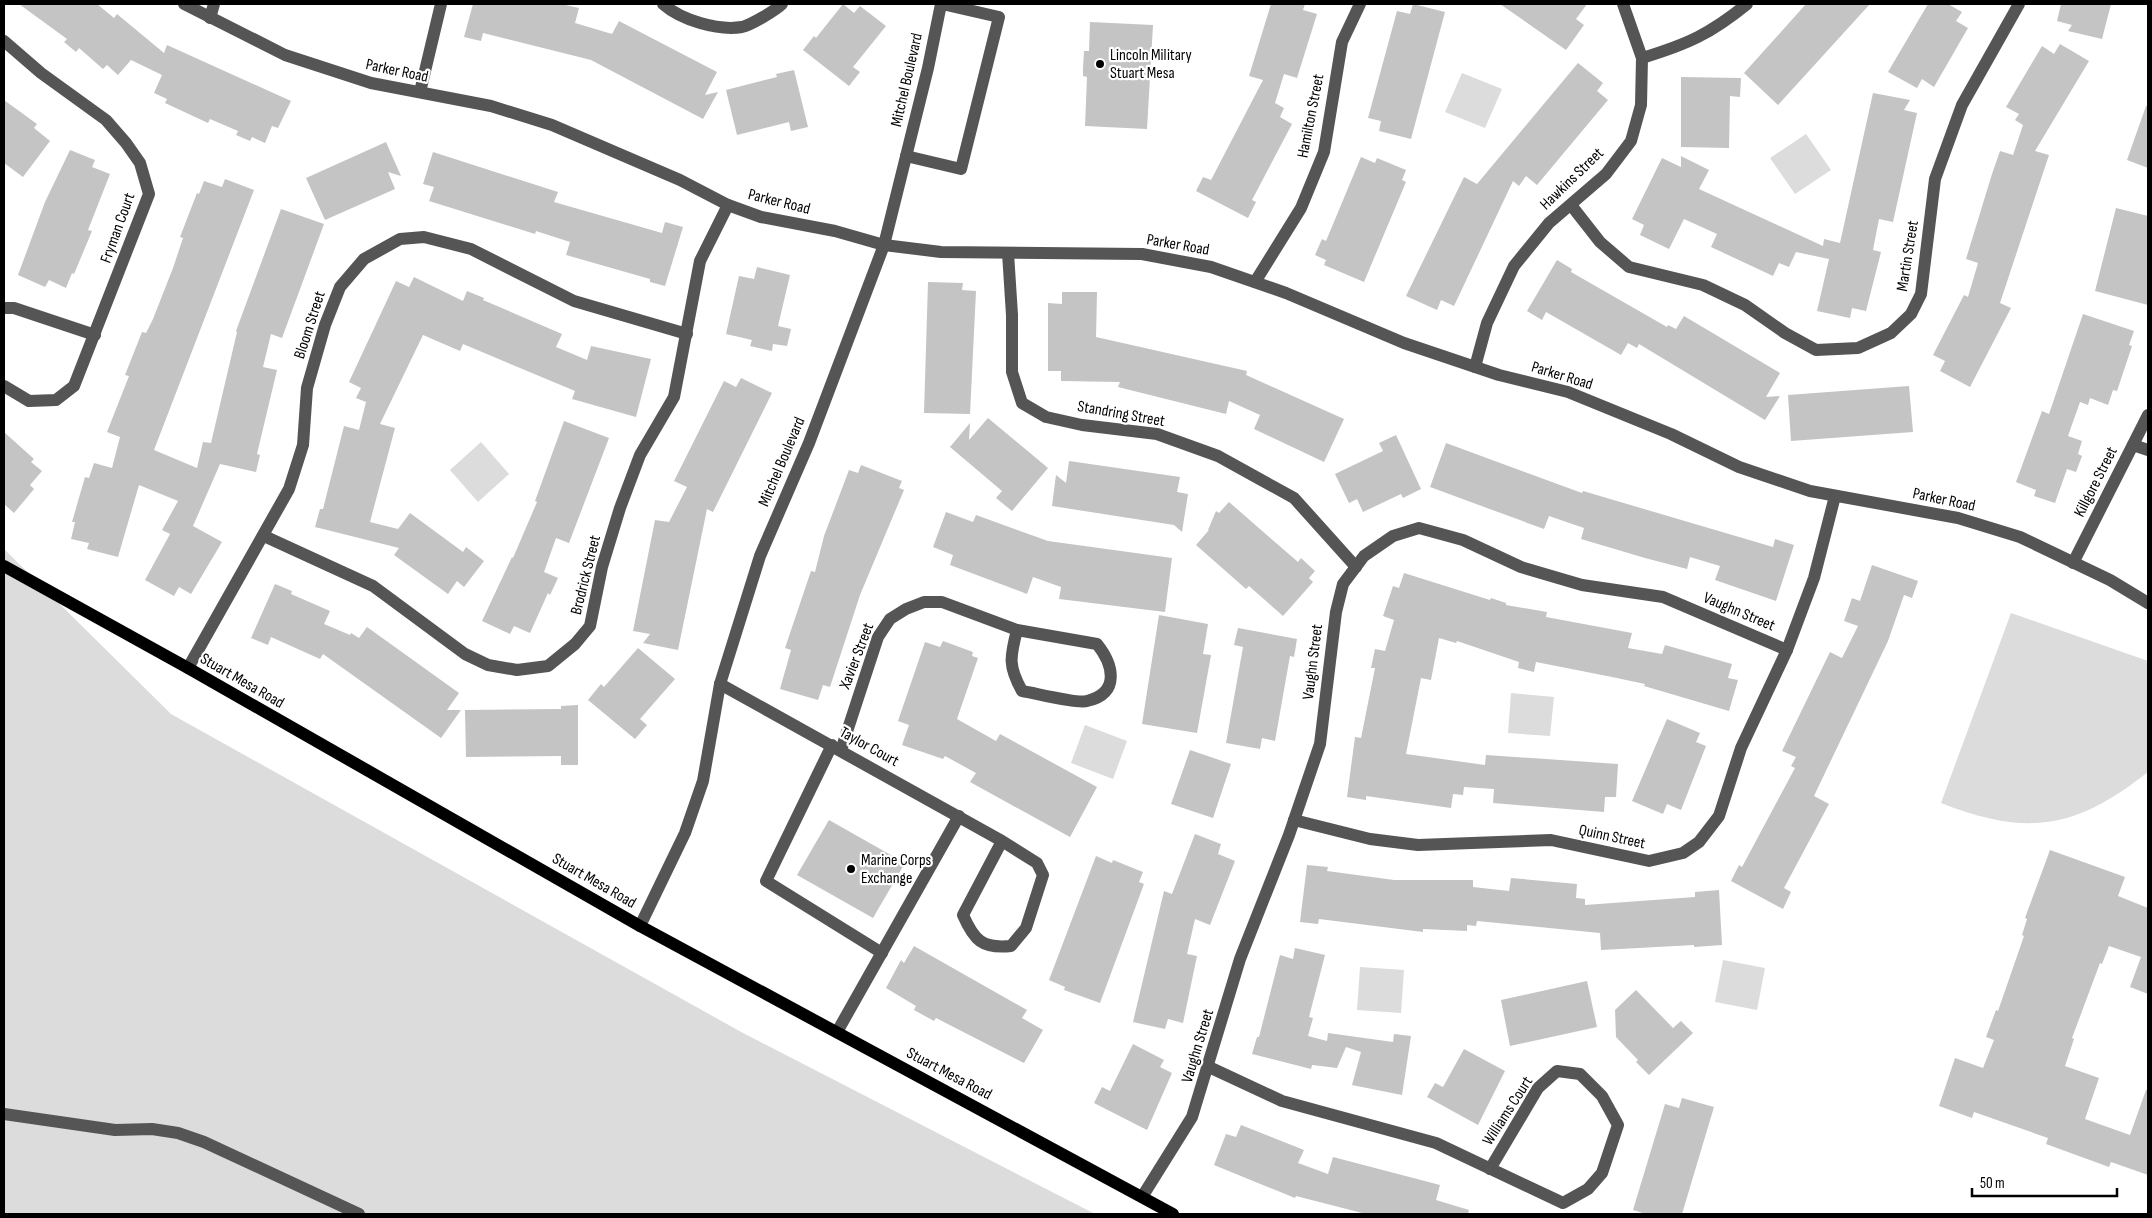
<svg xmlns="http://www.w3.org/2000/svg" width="2152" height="1218" viewBox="0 0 2152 1218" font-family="'Sofia Sans Condensed',sans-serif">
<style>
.green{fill:#dcdcdc}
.building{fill:#c4c4c4}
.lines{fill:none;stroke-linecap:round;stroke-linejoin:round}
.minor{stroke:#555;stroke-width:12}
.major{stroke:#000;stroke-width:12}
.poi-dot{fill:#000;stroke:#fff;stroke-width:2}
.labels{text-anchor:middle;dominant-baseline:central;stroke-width:4.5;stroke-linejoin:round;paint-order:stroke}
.poi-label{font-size:16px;fill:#000;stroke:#fff;text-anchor:start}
.street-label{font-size:16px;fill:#000;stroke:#fff}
</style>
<rect width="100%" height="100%" fill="#fff"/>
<!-- green -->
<g class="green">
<path d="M1462 73 1502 89 1485 128 1445 112Z"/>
<path d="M1806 134 1831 170 1795 194 1770 158Z"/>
<path d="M481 442 509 474 478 502 450 470Z"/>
<path d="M4 549 171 714 743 1033 1095 1214H4Z"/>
<path d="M2011 613 2148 661V772C2076 829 2027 837 1941 803Z"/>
<path d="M1511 693 1554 697 1550 736 1508 733Z"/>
<path d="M1085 725 1127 741 1113 779 1071 763Z"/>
<path d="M1723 960 1765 968 1757 1010 1715 1002Z"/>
<path d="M1360 967 1404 970 1401 1013 1357 1010Z"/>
</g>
<!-- building -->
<g class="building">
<path d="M19 4H97L114 18 117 14 164 53 167 45 291 101 278 128 272 126 265 143 252 137 250 141 236 135 238 131 210 119 208 123 165 103 167 99 154 93 162 75 131 60 118 75 107 65 103 69 79 48 76 52 64 42 67 39Z"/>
<path d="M473 4H561L579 8 575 23 612 34 619 21 717 72 705 95 718 92 703 119 591 60 483 33 481 41 464 37Z"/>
<path d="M843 4 854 13 860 6 886 26 853 67 860 72 849 86 803 50 814 36 816 38Z"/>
<path d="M1271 4H1305L1303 10 1317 14 1297 78 1284 74 1275 103 1284 108 1280 117 1292 124 1252 200 1256 202 1248 218 1196 191 1203 177 1211 180 1263 80 1249 76Z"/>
<path d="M1413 4 1445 12 1411 139 1379 131 1381 121 1368 118 1397 11 1410 14Z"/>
<path d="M1500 4H1587L1576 19 1584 25 1566 50Z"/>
<path d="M1806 4H1870L1778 105 1744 73Z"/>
<path d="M1928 4H1948L1962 12 1956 21 1968 28 1934 87 1922 79 1917 88 1888 72Z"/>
<path d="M2061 4H2111L2102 39 2068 31 2072 25 2057 21Z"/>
<path d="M1090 22 1153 25 1147 129 1085 126 1087 77 1083 76V68L1084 51H1089Z"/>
<path d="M2060 44 2089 61 2035 151 2049 155 2000 303 2011 308 1970 387 1940 371 1945 361 1933 355 1964 295 1968 297 1978 263 1966 259 1992 174 2000 151 2013 155 2023 125 2015 120 2019 114 2006 107 2042 46 2054 54Z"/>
<path d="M1578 63 1603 83 1597 91 1608 100 1537 185 1526 176 1519 186 1513 181 1454 306 1441 300 1437 310 1406 296 1464 177 1477 184Z"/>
<path d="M794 70 808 127 791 131 789 122 737 135 726 90 777 77 776 74Z"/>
<path d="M1681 77 1741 78 1740 97 1730 96 1729 148 1681 147Z"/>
<path d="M1873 93 1910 100 1904 110 1917 113 1893 222 1879 219 1873 250 1881 252 1866 311 1852 308 1850 318 1817 311 1829 259 1796 252 1789 267 1779 263 1773 276 1711 247 1717 234 1684 219 1669 249 1640 235 1644 225 1632 219 1662 158 1681 167V156L1709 170 1699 189 1823 246 1824 239 1840 243Z"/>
<path d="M4 100 37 124 34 128 50 141 23 177 4 163Z"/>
<path d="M2146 106H2148V168L2127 160Z"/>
<path d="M386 142 401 176 388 172 395 189 325 220 306 178Z"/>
<path d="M70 150 95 160 92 167 110 174 88 230 92 231 74 274 72 273 66 288 49 280 45 287 18 275 45 202Z"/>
<path d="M433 152 558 192 554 202 662 233 665 222 683 227 665 286 650 282V279L566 255 570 242 536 231 535 234 429 201 434 187 423 184Z"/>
<path d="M1361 157 1375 163 1377 158 1406 170 1402 180 1406 182 1364 282 1324 265 1326 260 1315 255 1322 239 1326 241Z"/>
<path d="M225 179 254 190 154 450 197 468 203 442 211 443 237 332 236 331 281 209 324 224 282 338 271 334 263 367 277 370 257 454 260 455 256 472 220 464 193 526 222 542 191 594 179 587 174 596 145 580 170 534 162 530 178 501 139 485 118 557 87 549 89 543 71 539 75 522H72L85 477 89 478 94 463 112 468 120 437 107 432 129 376 125 375 142 332 146 333 153 319 173 268 183 238 180 237 197 193 199 194 204 181 222 187Z"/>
<path d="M2116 208 2148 216V305L2095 291Z"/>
<path d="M1557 260 1572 269 1571 272 1667 327 1668 325 1676 329 1684 316 1780 373 1766 397 1780 396 1765 420 1639 344 1637 348 1628 343 1621 355 1546 312 1542 320 1527 311Z"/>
<path d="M757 267 790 275 778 326 791 329 787 346 773 344 772 351 750 346 752 340 726 334 739 276 754 279Z"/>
<path d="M414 277 463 301 467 291 484 298 483 300 562 334 556 347 587 360 591 346 651 359 636 417 572 399 575 391 463 344 460 351 423 335 380 424 395 428 370 522 398 529 410 513 463 552 466 547 484 561 464 587 457 581 448 594 394 555 399 548 315 527 320 509H323L344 426 359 430 366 402 356 398 361 388 349 382 396 281 409 287Z"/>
<path d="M928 282 963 283 962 290 976 291 970 414 924 413Z"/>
<path d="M1062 292H1097L1096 337 1247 371 1246 375 1344 419 1324 462 1254 429 1260 415 1229 401 1226 414 1118 387 1120 382 1061 381V371H1048V303L1062 304Z"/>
<path d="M2083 314 2134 331 2129 345 2132 346 2117 391 2113 390 2108 405 2090 398 2088 405 2080 402 2068 436 2082 441 2078 454 2082 456 2076 472 2067 469 2055 503 2034 496 2036 490 2016 482 2042 411 2049 414Z"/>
<path d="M741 378 772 393 713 512 707 509 678 650 643 643 650 634 633 631 655 520 669 522 687 487 674 481 724 381 736 387Z"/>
<path d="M1909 386 1913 432 1791 441 1788 395Z"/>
<path d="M988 418 1048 468 1012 511 996 498 1002 491 950 447 970 423 969 440Z"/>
<path d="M564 421 609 438 569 543 556 538 544 572 558 578 550 595 548 593 530 633 514 626 510 634 482 621 512 557 513 558 537 502 535 501Z"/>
<path d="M4 432 34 459 31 462 42 471 30 485 34 489 14 513 4 504Z"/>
<path d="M1396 435 1421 489 1403 498 1401 494 1363 512 1357 499 1349 503 1335 474 1383 451 1379 443Z"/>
<path d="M1446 443 1582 493 1583 491 1773 547 1775 539 1794 545 1776 601 1715 580 1720 566 1690 557 1687 569 1645 558 1581 539 1584 528 1549 516 1544 529 1430 487Z"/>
<path d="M1069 461 1180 477 1177 492 1188 494 1182 532 1174 525 1052 506 1056 475 1066 483Z"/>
<path d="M861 465 902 481 899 488 904 490 860 595 830 687 823 685 818 700 780 689 791 650 785 648 811 571 815 572 824 536 849 470 858 473Z"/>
<path d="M1229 502 1298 562 1301 558 1315 571 1309 578 1313 582 1283 616 1249 586 1246 589 1196 545 1209 530H1208L1216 511 1219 513Z"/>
<path d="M946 512 973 522 976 515 1048 541 1172 558 1165 612 1059 599 1061 587 1033 577 1027 594 950 565 953 555 933 547Z"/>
<path d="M1872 565 1918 581 1912 598 1904 595 1888 641 1814 796 1829 804 1784 888 1791 892 1783 909 1731 881 1739 865 1742 867 1795 768 1791 766 1796 757 1782 751 1830 652 1842 658 1858 626 1844 621 1852 598 1860 601Z"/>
<path d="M1404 573 1490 600 1491 598 1506 603V605L1547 612 1546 617 1632 633 1628 648 1662 654 1665 645 1732 664 1728 678 1738 680 1729 711 1644 686 1645 684 1612 677 1536 662 1534 672 1518 668 1519 662 1457 641 1456 643 1439 638 1431 680 1421 678 1406 754 1485 765 1486 755 1618 764 1616 797H1605L1604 812 1493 803 1494 789 1464 787 1463 795 1453 794 1451 808 1366 796V800L1347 797 1355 737 1361 738 1375 668H1371L1375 649 1385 651 1394 620 1383 616 1393 586 1399 588Z"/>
<path d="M275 584 292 591 291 594 330 611 324 624 350 635 351 633 359 638 367 627 459 693 447 710H461L441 738 323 654 320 659 271 637 268 645 251 638Z"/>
<path d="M1159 615 1208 624 1203 654 1211 655 1197 733 1142 724Z"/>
<path d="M1238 628 1297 639 1294 657 1290 656 1275 741 1262 738 1260 749 1226 743 1243 647 1234 645Z"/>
<path d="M943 641 973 652 972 656 978 658 957 719 996 741 1000 734 1097 787 1070 837 970 782 976 773 945 756 943 759 902 745 909 725 898 721 925 642 940 647Z"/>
<path d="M638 648 675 679 640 719 647 725 635 739 588 700 601 684 604 687Z"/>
<path d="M578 705V765H561V756L466 757 465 710 561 709V706Z"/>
<path d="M1667 719 1700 733 1696 742 1706 746 1681 810 1667 804 1663 814 1632 801Z"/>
<path d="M1190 750 1231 764 1213 818 1171 804Z"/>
<path d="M829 820 905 863 873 918 797 875Z"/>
<path d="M1195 834 1221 844 1218 854 1235 861 1210 925 1195 919 1187 954 1197 956 1183 1023 1168 1019 1165 1029 1133 1022 1164 891 1172 894Z"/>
<path d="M2050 850 2125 877 2118 896 2148 908V994L2130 987 2141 957 2109 946 2102 964 2100 963 2072 1038 2074 1039 2065 1066 2099 1078 2085 1119 2130 1135 2146 1090H2148V1175L2111 1162 2109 1167 2046 1144 2048 1138 1974 1112 1972 1118 1939 1106 1955 1058 1983 1068 1994 1040 1986 1037 1996 1010 1998 1011 2024 936 2022 935 2027 919 2025 918Z"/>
<path d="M1096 856 1112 863 1113 860 1143 872 1139 882 1144 884 1100 1003 1064 990 1065 987 1049 980Z"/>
<path d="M1307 865 1328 867 1327 871 1394 880H1473V887L1509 891 1511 878 1577 884 1576 898 1585 899V905L1695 897V892L1719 890 1722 945 1694 947V945L1601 950 1600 933 1477 921 1476 926 1467 925V931L1423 929V932L1319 919 1318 924 1300 922Z"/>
<path d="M914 946 1027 1010 1022 1018 1043 1030 1024 1063 936 1018 934 1021 914 1010 916 1006 886 988 901 960 904 963Z"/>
<path d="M1295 948 1325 955 1309 1017 1313 1018 1308 1036 1327 1041 1328 1033 1393 1042 1394 1034 1411 1036 1402 1095 1352 1085 1361 1052 1346 1047 1337 1068 1312 1065 1311 1069 1252 1054 1257 1037H1259L1280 955 1293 959Z"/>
<path d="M1587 981 1597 1027 1510 1046 1501 1000Z"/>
<path d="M1636 990 1673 1028 1681 1021 1693 1033 1649 1075 1636 1062 1638 1060 1616 1037 1615 1010Z"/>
<path d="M1133 1044 1164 1060 1160 1067 1172 1073 1147 1130 1094 1103 1102 1087 1110 1091Z"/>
<path d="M1464 1049 1505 1071 1478 1125 1427 1097 1435 1083 1443 1087Z"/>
<path d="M1682 1098 1714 1107 1682 1214H1646L1633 1210 1665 1104 1679 1108Z"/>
<path d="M1241 1125 1304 1150 1298 1163 1328 1174 1333 1157 1440 1185 1436 1200 1469 1210 1468 1214H1366L1296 1196 1295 1198 1214 1165 1226 1134 1236 1137Z"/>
</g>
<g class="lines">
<!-- minor -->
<g class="minor">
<path d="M184 4 285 55 371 83 491 106 552 125 680 180 728 205 761 217 835 231 884 245 941 252 1142 254 1211 267 1286 293 1404 343 1499 375 1568 392 1671 434 1739 467 1810 491 1958 518 2020 537 2110 580 2148 603"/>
<path d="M663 4C681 20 718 31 742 27 751 25 776 10 782 4"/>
<path d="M210 18 214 4"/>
<path d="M4 41 41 73 106 120 126 143 140 163 149 194 74 386 56 400 29 401 4 386"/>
<path d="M1642 58C1688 44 1710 34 1747 4"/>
<path d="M420 92 441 4"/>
<path d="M906 156 961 169 999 17 942 4"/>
<path d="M1571 205 1600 242 1629 267 1703 285 1745 305 1785 333 1816 350 1858 348 1891 333 1911 314 1921 294 1935 179 1962 105 2019 4"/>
<path d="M1008 253 1012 315V372L1022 403 1046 417 1082 425 1157 434 1218 456 1294 498 1356 567"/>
<path d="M1255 282 1301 208 1324 152 1342 42 1360 4"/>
<path d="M4 308H14L95 335"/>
<path d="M1475 367 1487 323 1514 266 1549 223 1606 174 1631 141 1641 105 1642 58 1623 4"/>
<path d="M2133 445 2148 450"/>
<path d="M264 536 373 586 465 654 488 665 517 670 548 666 575 644 590 626 602 567 620 508 640 455 674 397 700 261 728 205"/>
<path d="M2073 563 2148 415"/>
<path d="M188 668 289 489 303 445 307 388 325 325 340 287 364 259 400 239 424 237 471 249 574 301 687 334"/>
<path d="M720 684 1002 841 1037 863 1043 875 1026 928 1011 946C982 949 974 940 963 915L1002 841"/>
<path d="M832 745 766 881 882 953"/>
<path d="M841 750 878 637 890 619 906 609 924 602H942L1017 630 1097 644C1113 664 1121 693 1087 701 1078 704 1035 693 1022 691 1008 666 1010 657 1017 630"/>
<path d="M1294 820 1370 839 1418 845 1551 840 1649 861 1683 853 1699 842 1719 816 1741 748 1787 650 1814 578 1835 496"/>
<path d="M640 926 685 833 703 781 720 684 760 556 809 443 884 245 928 68 941 4"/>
<path d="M837 1032 959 816"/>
<path d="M1209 1067 1282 1101 1436 1143 1563 1203 1588 1189 1602 1173 1618 1125 1602 1096 1580 1074 1557 1071 1538 1088 1490 1169"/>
<path d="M4 1114 115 1130 152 1129 178 1133 204 1142 359 1214"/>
<path d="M1142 1197 1192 1117 1240 959 1289 835 1320 744 1336 612 1343 584 1364 556 1393 536 1419 528 1463 540 1521 567 1582 585 1663 597 1787 650"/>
</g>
<!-- major -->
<path class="major" d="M4 566 188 668 640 926 1173 1214"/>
</g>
<!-- markers -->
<g class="poi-dot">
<circle cx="1100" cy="64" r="5"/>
<circle cx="851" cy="869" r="5"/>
</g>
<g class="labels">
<!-- poi labels -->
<g class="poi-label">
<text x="1110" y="55">Lincoln Military<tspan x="1110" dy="18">Stuart Mesa</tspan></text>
<text x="861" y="860">Marine Corps<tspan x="861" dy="18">Exchange</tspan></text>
</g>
<!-- street labels -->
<g class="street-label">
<text transform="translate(397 71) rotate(12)">Parker Road</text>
<text transform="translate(907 80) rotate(-77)">Mitchel Boulevard</text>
<text transform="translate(1311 116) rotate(-79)">Hamilton Street</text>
<text transform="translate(1572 179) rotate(-44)">Hawkins Street</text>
<text transform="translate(779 202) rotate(14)">Parker Road</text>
<text transform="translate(118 228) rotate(-70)">Fryman Court</text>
<text transform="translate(1178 245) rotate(10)">Parker Road</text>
<text transform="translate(1908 256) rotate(-81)">Martin Street</text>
<text transform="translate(310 325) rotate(-72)">Bloom Street</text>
<text transform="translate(1562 376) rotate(17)">Parker Road</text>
<text transform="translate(1121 414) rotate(10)">Standring Street</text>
<text transform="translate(782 462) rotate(-67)">Mitchel Boulevard</text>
<text transform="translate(2096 482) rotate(-63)">Killgore Street</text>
<text transform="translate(1944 500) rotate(12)">Parker Road</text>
<text transform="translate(586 575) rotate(-76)">Brodrick Street</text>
<text transform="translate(1739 612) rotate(23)">Vaughn Street</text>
<text transform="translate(857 656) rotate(-69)">Xavier Street</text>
<text transform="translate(1313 662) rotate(-83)">Vaughn Street</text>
<text transform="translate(242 681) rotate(30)">Stuart Mesa Road</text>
<text transform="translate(869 747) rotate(29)">Taylor Court</text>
<text transform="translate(1612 837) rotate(12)">Quinn Street</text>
<text transform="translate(594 881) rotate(30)">Stuart Mesa Road</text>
<text transform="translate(1198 1046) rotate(-73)">Vaughn Street</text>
<text transform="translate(949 1074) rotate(28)">Stuart Mesa Road</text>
<text transform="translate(1508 1111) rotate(-57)">Williams Court</text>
</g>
</g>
<!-- border -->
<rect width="2152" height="1218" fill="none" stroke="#000000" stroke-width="10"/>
<!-- scale -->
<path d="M1972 1188v8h145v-8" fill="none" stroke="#000000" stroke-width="2.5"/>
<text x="1980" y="1188" font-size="15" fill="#000000" stroke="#ffffff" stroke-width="4" paint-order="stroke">50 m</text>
</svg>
